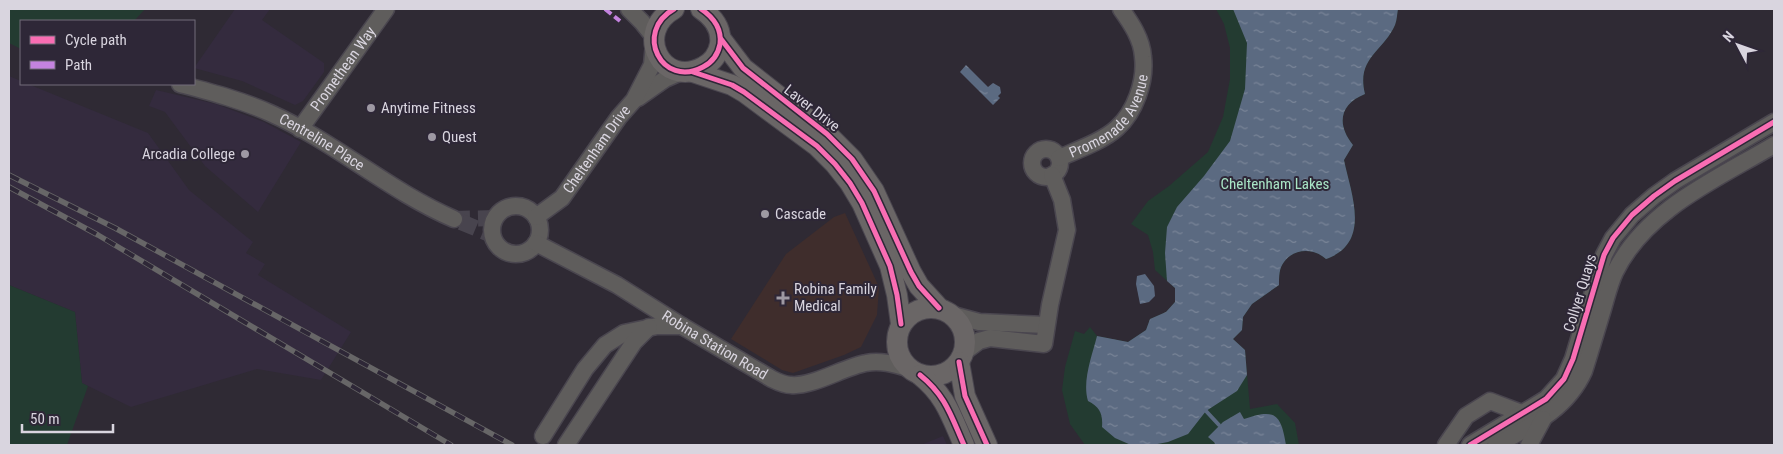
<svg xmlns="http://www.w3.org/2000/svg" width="1783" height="454" viewBox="0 0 1783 454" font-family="'Roboto Condensed',sans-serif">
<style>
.commercial{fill:#3f2d2c}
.built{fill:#342b3e}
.park{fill:#233b31}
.water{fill:url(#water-ripples)}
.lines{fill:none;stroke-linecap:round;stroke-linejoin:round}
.stream{stroke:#5b6a81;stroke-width:4}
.minor-tunnel{stroke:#48444e;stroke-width:16;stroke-dasharray:16 8;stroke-linecap:butt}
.minor-casing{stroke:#4a464f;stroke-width:19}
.major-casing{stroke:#4a464f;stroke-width:22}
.minor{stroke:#5f5d5c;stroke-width:16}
.major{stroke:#6a6666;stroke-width:20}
.rail-casing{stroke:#676667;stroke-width:5.5}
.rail{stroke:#2e2737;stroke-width:4;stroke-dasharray:11;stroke-linecap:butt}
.quiet{stroke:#c483df;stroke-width:4;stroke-dasharray:8 4;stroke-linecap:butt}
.cycleway-casing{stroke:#2e2737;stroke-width:8}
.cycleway{stroke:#f96db3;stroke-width:5}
.poi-dot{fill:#9e99a3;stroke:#2e2737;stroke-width:2}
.labels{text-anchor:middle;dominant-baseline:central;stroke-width:4;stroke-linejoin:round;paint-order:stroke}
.street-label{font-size:15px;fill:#d9d5df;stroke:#2e2737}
.poi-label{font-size:15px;fill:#d9d5df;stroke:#2e2737;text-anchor:start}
.park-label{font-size:15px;fill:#a9e5c6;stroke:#2e2737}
</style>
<defs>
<pattern id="water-ripples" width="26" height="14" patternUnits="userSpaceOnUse" patternTransform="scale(1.25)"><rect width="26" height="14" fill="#5b6a81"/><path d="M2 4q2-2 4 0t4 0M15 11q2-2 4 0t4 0" fill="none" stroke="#7a8598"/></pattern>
</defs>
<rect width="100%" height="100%" fill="#2f2a34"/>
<!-- commercial -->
<path class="commercial" d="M845 213 879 287 877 315 861 347 844 355 793 373 782 370 731 339 786 254 834 217Z"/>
<!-- built -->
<g class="built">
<path d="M235 9H270L262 20 324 63V72L303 101 295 105 242 81 194 68Z"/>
<path d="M9 76 21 81V84H28L148 133 189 190 253 242 246 253 265 264 258 275 351 332 321 380 257 369 131 407 82 383 75 312 9 285Z"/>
<path d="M156 90 216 104 264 122 301 142 258 212 205 166 165 112 149 106Z"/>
<path d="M943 436 947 445H921Z"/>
</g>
<!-- park -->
<g class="park">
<path d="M9 9H145L134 21H21V49L9 43Z"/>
<path d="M1216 9H1398C1397 14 1397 20 1395 25 1383 52 1356 58 1365 94 1340 104 1336 124 1353 145L1344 160C1351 194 1372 243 1326 259 1314 248 1294 248 1284 262 1279 268 1279 277 1279 285L1252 304 1243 317 1242 330 1233 339 1245 350 1250 409 1277 404 1295 423 1299 445H1085L1070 424 1062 390 1065 367 1075 331 1084 334 1090 327 1097 336 1128 342 1146 330 1150 319 1166 312 1175 302V288L1155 270 1153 252 1148 235 1131 224 1148 201 1169 186 1208 152 1223 117 1230 79V48L1224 24Z"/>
<path d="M9 285 75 312 82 383 88 386 67 445H9Z"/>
</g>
<!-- water -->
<g class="water">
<path d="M1233 9H1398C1397 14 1397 20 1395 25 1383 52 1356 58 1365 94 1340 104 1336 124 1353 145L1344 160C1351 194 1372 243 1326 259 1314 248 1294 248 1284 262 1279 268 1279 277 1279 285L1252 304 1243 317 1242 330 1233 339 1245 350 1247 375 1237 391 1206 411 1188 434 1168 442 1152 445H1131L1115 438 1102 427C1103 414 1100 407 1088 401 1082 381 1092 356 1097 336L1128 342 1146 330 1150 319 1166 312 1175 302V288L1167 281 1165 253 1167 227 1177 207 1204 176 1230 141 1245 89 1247 43Z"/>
<path d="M966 65 988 87 993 83 1000 87 1001 93 998 96 1000 98 993 105 960 72Z"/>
<path d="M1145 274 1154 286 1155 296 1149 302 1140 304 1136 284 1137 276Z"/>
<path d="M1240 412 1244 419C1275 408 1281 414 1286 445H1214L1215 443 1208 437 1223 422Z"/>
</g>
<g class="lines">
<!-- stream -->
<path class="stream" d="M1206 411 1219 425"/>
<!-- minor-tunnel -->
<g class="minor-tunnel">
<path d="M454 219 495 218"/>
<path d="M461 222 492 235"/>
</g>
<defs>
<g id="minor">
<path d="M629 9 642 22 654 37"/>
<path id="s1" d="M180 84C210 92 241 100 270 113 335 142 389 191 454 219"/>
<path d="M638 98 665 79 681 72"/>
<path id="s2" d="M300 129 386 9"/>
<circle cx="1046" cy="163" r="14"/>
<path id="s3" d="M1059 158C1077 150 1103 141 1117 128 1135 112 1146 81 1143 57 1142 39 1131 23 1121 9"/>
<circle cx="516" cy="230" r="24"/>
<path id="s4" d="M536 217 562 198 619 117 634 100 652 65 654 44"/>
<path id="s5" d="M536 243 617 285 682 326 772 379C778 382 784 385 791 385 812 387 844 367 866 363 880 360 894 364 908 368"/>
<path d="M953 315 979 322 1046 325"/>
<path d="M963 353 979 341 990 338 1044 344 1050 305 1067 230 1062 200 1052 175"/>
<path d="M543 436 585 369 605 345 624 333 657 326H682"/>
<path d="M566 445 634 342 649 327"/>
<path d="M1446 445 1466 416 1490 401 1524 414"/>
<path d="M1470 445 1546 399 1564 379 1573 359 1604 255 1613 238 1632 215 1654 196 1675 181 1774 122"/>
<path d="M1496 445C1531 426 1567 409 1584 371 1590 352 1596 332 1602 312 1606 299 1609 285 1615 272 1646 209 1717 179 1774 145"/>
<path d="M1529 445 1543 419"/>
</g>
<g id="major">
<path d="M674 9C633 32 662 89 703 67 713 62 718 55 720 44 722 28 713 17 701 9"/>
<path d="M721 39 743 68 827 134 852 159 874 191 911 272 919 286 939 308"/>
<path d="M693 72 732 85 744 92 817 146 835 164 850 183 862 203 890 266 897 295 901 324"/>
<circle cx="931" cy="342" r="34"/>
<path d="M959 362 965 396 987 445"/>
<path d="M920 375C946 396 951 416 964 445"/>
</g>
</defs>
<!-- minor casing -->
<use href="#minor" class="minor-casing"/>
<!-- major casing -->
<use href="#major" class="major-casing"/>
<!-- minor -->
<use href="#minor" class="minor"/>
<!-- major -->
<use href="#major" class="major"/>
<defs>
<g id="rail">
<path d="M9 175 115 228 512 445"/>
<path d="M9 187 98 235 451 445"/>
</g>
</defs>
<!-- rail casing -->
<use href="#rail" class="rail-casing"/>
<!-- rail -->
<use href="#rail" class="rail"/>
<!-- quiet -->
<path class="quiet" d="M605 9 620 21"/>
<defs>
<g id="cycleway">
<path d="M674 9C633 32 662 89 703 67 713 62 718 55 720 44 722 28 713 17 701 9"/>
<path d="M721 39 743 68 827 134 852 159 874 191 911 272 919 286 939 308"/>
<path d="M693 72 732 85 744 92 817 146 835 164 850 183 862 203 890 266 897 295 901 324"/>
<path d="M959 362 965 396 987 445"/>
<path d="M920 375C946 396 951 416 964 445"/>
<path d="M1470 445 1546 399 1564 379 1573 359 1604 255 1613 238 1632 215 1654 196 1675 181 1774 122"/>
</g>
</defs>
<!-- cycleway casing -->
<use href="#cycleway" class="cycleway-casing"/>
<!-- cycleway -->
<use href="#cycleway" class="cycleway"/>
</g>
<!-- markers -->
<g class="poi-dot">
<circle cx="371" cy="108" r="5"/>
<circle cx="432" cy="137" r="5"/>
<circle cx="245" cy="154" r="5"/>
<circle cx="765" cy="214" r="5"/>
<path d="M780.5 290.5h5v5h5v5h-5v5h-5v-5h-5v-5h5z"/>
</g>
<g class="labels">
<!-- street labels -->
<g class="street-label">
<text stroke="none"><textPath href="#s2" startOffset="74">Promethean Way</textPath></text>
<text transform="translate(812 108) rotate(38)">Laver Drive</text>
<text stroke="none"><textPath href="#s3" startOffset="69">Promenade Avenue</textPath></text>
<text stroke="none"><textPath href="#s1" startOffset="154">Centreline Place</textPath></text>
<text stroke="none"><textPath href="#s4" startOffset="92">Cheltenham Drive</textPath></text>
<text transform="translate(1580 293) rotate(-73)">Collyer Quays</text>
<text stroke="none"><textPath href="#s5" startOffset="206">Robina Station Road</textPath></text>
</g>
<!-- poi labels -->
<g class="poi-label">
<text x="381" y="108">Anytime Fitness</text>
<text x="442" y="137">Quest</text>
<text x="235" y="154" text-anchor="end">Arcadia College</text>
<text x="775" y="214">Cascade</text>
<text x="794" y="289">Robina Family<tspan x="794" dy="17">Medical</tspan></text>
</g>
<!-- park labels -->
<g class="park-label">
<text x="1275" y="184">Cheltenham Lakes</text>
</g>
</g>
<!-- border -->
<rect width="1783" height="454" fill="none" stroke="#d9d5df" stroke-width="20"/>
<!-- legend -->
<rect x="20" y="20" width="175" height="65" fill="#2e2737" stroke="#726d7a"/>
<rect x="30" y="36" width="25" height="8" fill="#f96db3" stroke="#726d7a"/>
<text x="65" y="45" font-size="15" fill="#d9d5df">Cycle path</text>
<rect x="30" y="61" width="25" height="8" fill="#c483df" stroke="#726d7a"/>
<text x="65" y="70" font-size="15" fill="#d9d5df">Path</text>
<!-- north arrow -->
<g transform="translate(1738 45) rotate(311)" stroke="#2e2737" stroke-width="4" paint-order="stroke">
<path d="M0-4L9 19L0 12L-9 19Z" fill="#d9d5df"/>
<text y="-8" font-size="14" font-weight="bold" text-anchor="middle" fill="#d9d5df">N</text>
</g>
<!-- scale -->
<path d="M22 424v8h91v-8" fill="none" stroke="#d9d5df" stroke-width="2.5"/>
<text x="30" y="424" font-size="15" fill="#d9d5df" stroke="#2e2737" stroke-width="4" paint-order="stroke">50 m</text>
</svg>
